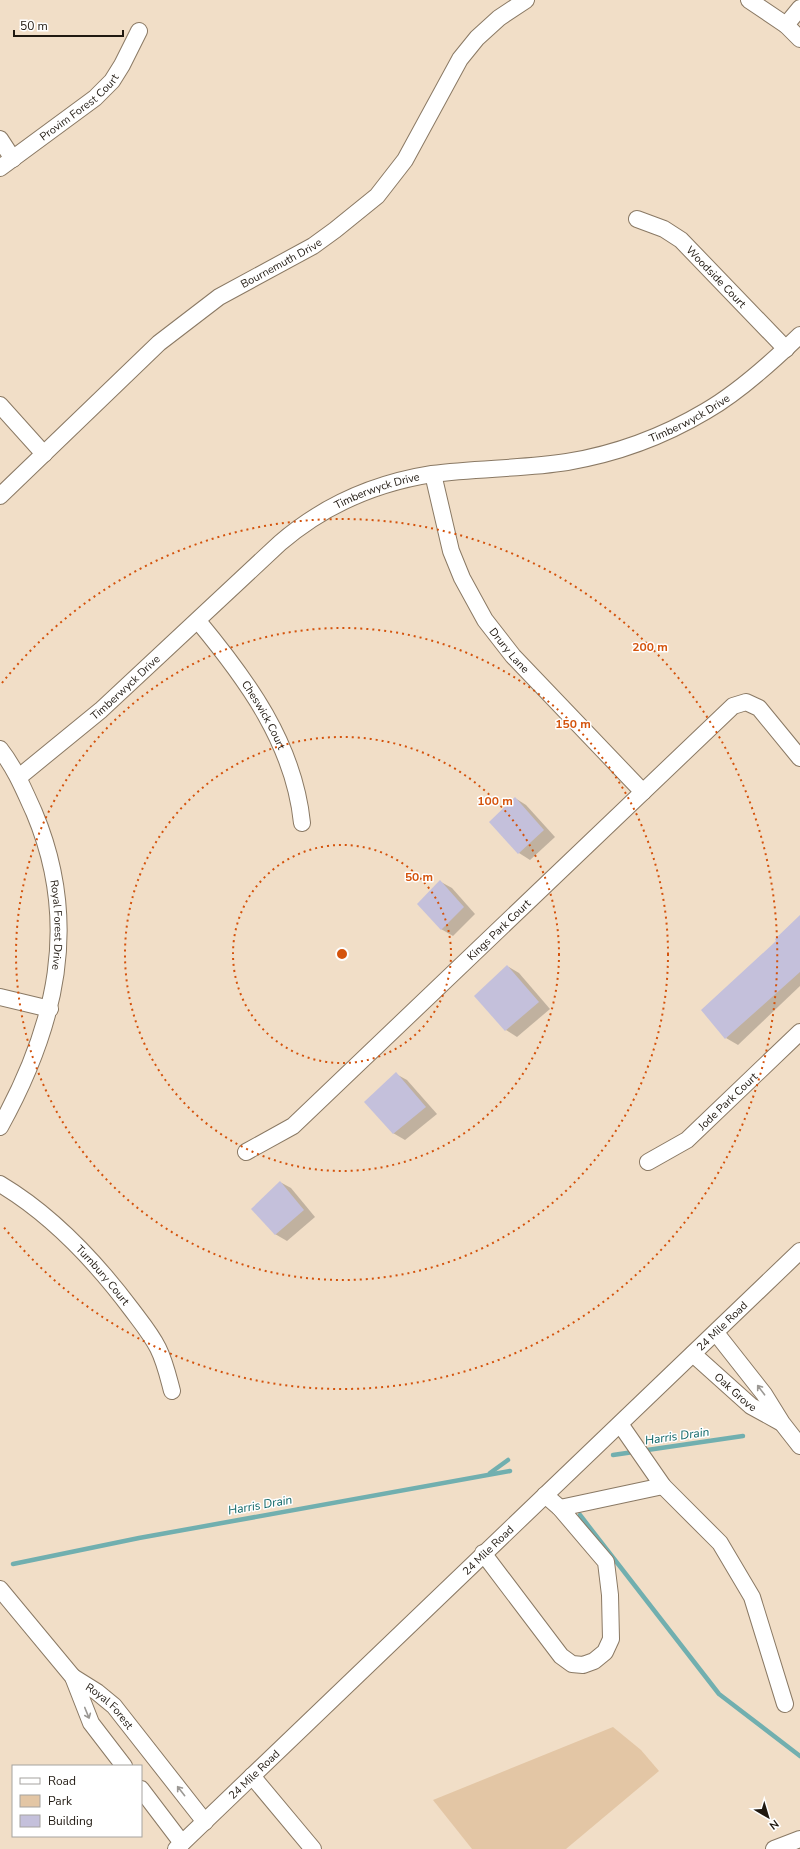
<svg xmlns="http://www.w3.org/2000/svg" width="800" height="1849" viewBox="0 0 800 1849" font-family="'Nunito Sans',sans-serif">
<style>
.green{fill:#e3c6a5}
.shadow{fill:#0003}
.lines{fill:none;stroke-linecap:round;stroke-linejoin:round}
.stream{stroke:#71afaf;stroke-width:4.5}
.building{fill:#c4c0db}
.minor-casing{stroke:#8a7964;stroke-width:18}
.minor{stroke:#fff;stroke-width:16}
.oneway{stroke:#9b9894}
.ring{fill:none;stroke:#d4530c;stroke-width:2;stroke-dasharray:2 4}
.labels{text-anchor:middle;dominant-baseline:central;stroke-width:3;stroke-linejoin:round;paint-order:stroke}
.street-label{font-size:11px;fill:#201911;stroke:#fff}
.water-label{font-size:12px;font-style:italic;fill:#0c6465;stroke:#fff}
.centre{fill:#d4530c;stroke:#fff;stroke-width:2}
.ring-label{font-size:12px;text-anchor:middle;font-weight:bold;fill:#d4530c;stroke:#fff;stroke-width:3;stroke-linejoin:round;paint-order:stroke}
</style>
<rect width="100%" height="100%" fill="#f1dec7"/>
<!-- green -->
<path class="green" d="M613 1727 641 1750 659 1771 566 1849H472L433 1800Z"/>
<!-- shadow -->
<g class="shadow">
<path d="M515 798 526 805 555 837 530 860 519 853Z"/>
<path d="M441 882 452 888 475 914 453 936 441 929Z"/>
<path d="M800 916V986L738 1045 726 1038 777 941Z"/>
<path d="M507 966 519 973 550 1009 517 1037 506 1030Z"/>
<path d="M396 1074 407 1080 437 1114 405 1140 393 1133Z"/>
<path d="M280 1182 291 1188 315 1217 287 1241 275 1234Z"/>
</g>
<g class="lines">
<!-- stream -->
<g class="stream">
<path d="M613 1455 743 1436"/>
<path d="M490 1473 508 1460"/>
<path d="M580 1515 719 1694 800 1756"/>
<path d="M13 1564 139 1538 510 1471"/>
</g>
</g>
<!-- building -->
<g class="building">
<path d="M515 797 544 830 518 854 489 822Z"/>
<path d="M440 880 464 907 441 930 417 904Z"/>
<path d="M800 915V972L725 1039 701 1010 776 941 775 939Z"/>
<path d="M507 965 539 1002 505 1031 474 996Z"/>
<path d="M396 1072 426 1107 393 1134 364 1102Z"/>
<path d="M280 1181 304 1210 275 1235 251 1209Z"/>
</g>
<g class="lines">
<defs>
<g id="minor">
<path d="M749 0 786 25 800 39"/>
<path d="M786 25 800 8"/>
<path d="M0 139 13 159"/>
<path id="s1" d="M0 168 95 98 112 81 122 65 139 31"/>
<path id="s2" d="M637 219 664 229 681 240 786 349"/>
<path d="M0 405 44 454"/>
<path id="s3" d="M433 474 451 551 462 578 485 620 513 656 643 792"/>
<path id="s4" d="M0 496 159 343 219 297 313 246 335 230 377 196 405 160 460 59 477 38 499 18 526 0"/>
<path id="s5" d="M198 621C247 680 294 744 302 823"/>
<path id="s6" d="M0 749C15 768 24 790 34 812 81 923 56 1026 0 1127"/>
<path id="s7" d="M19 777 101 710 280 543C323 506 375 483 432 474 477 468 522 469 567 462 615 454 664 436 706 411 739 392 772 362 800 335"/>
<path d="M0 997 50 1009"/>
<path id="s8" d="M246 1152 293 1126 733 706 746 702 759 708 800 758"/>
<path id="s9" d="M648 1162 687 1140 800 1032"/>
<path id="s10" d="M0 1184C52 1215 96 1262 132 1310 141 1322 151 1334 158 1348 165 1362 168 1376 172 1391"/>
<path d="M716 1333 764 1394 782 1423 800 1446"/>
<path id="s11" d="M693 1354 751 1406 780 1422"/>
<path d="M620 1424 663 1486 720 1543 752 1597 785 1704"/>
<path d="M560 1508 663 1486"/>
<path d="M483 1553 561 1656 572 1664 583 1665 594 1661 605 1652 611 1639 610 1595 606 1562 560 1508 545 1495"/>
<path d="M0 1589 73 1677 91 1723 124 1766"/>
<path id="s12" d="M73 1677 97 1692 114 1706 205 1822"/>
<path d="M252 1776 313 1849"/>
<path d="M141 1789 182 1843"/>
<path id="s13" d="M176 1849 800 1251"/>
<path d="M774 1849 800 1839"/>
</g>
</defs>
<!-- minor casing -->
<use href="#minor" class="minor-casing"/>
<!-- minor -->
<use href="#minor" class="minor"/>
</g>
<!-- one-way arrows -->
<defs><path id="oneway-shaft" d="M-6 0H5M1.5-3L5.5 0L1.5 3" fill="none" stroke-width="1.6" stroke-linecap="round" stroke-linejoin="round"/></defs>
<g class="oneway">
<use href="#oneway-shaft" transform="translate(761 1390) rotate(-127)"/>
<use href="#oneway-shaft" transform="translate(87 1713) rotate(68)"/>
<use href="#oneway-shaft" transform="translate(181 1791) rotate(-128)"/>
</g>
<!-- distance rings -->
<g class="ring">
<circle cx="342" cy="954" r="109"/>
<circle cx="342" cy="954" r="217"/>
<circle cx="342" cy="954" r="326"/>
<path d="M2 683A435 435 0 1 1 2 1225"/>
</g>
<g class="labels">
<!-- street labels -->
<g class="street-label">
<text stroke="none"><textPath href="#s1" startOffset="100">Provim Forest Court</textPath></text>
<text stroke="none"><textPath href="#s4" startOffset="367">Bournemuth Drive</textPath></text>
<text stroke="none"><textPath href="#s2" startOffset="100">Woodside Court</textPath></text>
<text stroke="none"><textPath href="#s7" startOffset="786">Timberwyck Drive</textPath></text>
<text stroke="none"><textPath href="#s7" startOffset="462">Timberwyck Drive</textPath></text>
<text stroke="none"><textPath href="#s3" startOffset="195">Drury Lane</textPath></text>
<text stroke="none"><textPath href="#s7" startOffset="139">Timberwyck Drive</textPath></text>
<text stroke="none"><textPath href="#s5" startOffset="115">Cheswick Court</textPath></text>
<text stroke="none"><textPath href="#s6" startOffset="188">Royal Forest Drive</textPath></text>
<text stroke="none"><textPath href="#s8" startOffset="338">Kings Park Court</textPath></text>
<text stroke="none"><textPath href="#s9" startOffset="101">Jode Park Court</textPath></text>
<text stroke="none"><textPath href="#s10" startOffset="138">Turnbury Court</textPath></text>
<text stroke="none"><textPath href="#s13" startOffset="756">24 Mile Road</textPath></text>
<text stroke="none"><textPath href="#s11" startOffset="57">Oak Grove</textPath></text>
<text stroke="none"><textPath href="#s13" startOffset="432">24 Mile Road</textPath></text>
<text stroke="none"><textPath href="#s12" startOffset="47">Royal Forest</textPath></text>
<text stroke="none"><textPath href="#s13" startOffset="108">24 Mile Road</textPath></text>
</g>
<!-- water labels -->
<g class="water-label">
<text transform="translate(677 1436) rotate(-8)">Harris Drain</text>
<text transform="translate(260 1505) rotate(-10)">Harris Drain</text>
</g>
</g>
<circle cx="342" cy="954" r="6" class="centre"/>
<g class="ring-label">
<text x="650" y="651">200 m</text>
<text x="573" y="728">150 m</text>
<text x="495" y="805">100 m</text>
<text x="419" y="881">50 m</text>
</g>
<!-- legend -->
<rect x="12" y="1765" width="130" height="72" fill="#ffffff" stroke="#a6a3a0"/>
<rect x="20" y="1778" width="20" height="6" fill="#ffffff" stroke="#a6a3a0"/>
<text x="48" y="1785" font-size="12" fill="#201911">Road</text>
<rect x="20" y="1795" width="20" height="12" fill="#e3c6a5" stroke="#a6a3a0"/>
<text x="48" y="1805" font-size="12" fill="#201911">Park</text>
<rect x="20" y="1815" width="20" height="12" fill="#c4c0db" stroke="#a6a3a0"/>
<text x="48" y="1825" font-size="12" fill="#201911">Building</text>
<!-- north arrow -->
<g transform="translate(768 1817) rotate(142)" stroke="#ffffff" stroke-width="3" paint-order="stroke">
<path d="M0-3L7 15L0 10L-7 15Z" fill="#201911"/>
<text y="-6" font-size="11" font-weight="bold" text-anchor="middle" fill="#201911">N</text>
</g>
<!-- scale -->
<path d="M14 30v6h109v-6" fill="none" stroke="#201911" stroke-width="2"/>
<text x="20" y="30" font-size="12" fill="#201911" stroke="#ffffff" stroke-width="3" paint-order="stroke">50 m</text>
</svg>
